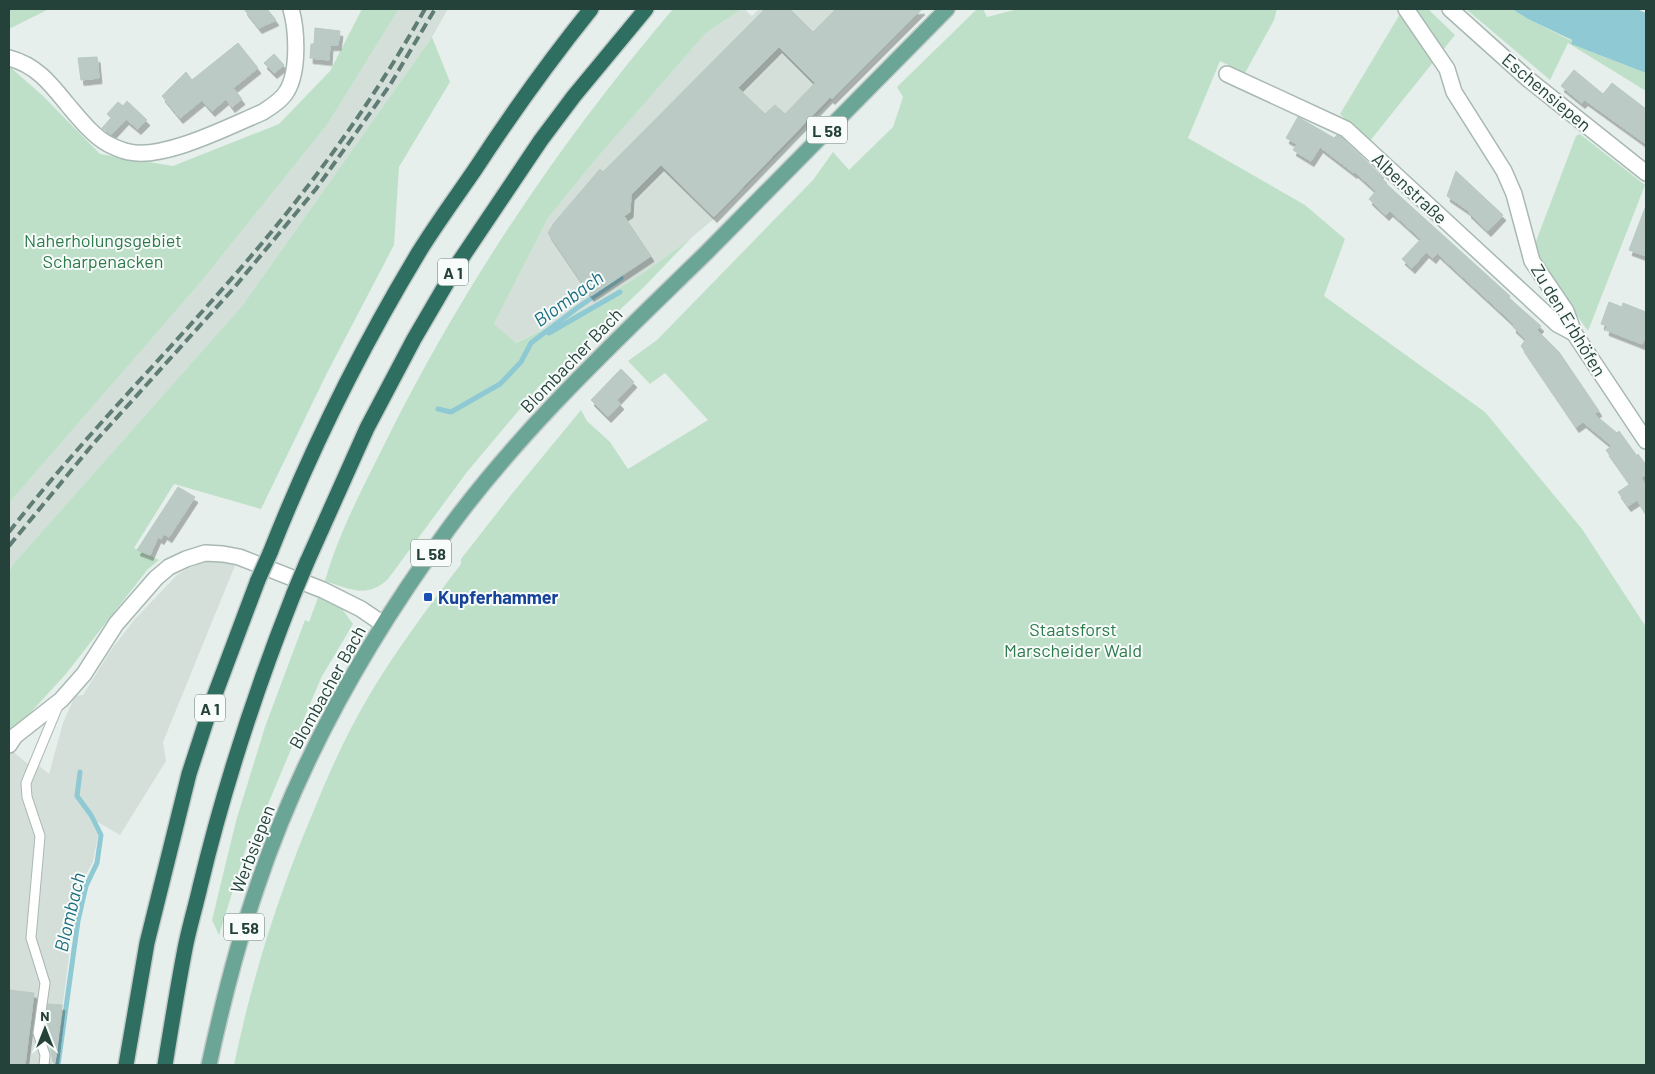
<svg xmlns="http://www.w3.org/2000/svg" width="1655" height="1074" viewBox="0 0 1655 1074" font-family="Barlow,sans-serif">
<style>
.built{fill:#d4dfda}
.green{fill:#bfe0c8}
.water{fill:#8ec9d4}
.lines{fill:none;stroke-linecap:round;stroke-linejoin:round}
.stream{stroke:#8ec9d4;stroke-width:5}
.building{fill:#bbcac4;stroke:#b8c9c2;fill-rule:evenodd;filter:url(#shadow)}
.service-casing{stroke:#a8b8b2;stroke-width:11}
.minor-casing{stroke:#a8b8b2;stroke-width:18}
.primary-casing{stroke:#c2cac8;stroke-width:18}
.motorway-casing{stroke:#c2cac8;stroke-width:18}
.service{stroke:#fff;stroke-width:9}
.minor{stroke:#fff;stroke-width:15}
.primary{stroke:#6aa596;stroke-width:15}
.motorway{stroke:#2f6f62;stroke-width:15}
.rail{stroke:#5f7d75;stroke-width:4;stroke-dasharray:10 5;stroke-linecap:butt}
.motorway-bridge-casing{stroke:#c2cac8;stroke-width:18;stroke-linecap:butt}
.motorway-bridge{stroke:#2f6f62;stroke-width:15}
.transit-dot{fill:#1a4fb4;stroke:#f7fbf9;stroke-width:2}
.labels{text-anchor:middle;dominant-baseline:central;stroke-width:4;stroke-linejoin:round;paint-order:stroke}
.shield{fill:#f7fbf9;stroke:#637a73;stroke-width:1}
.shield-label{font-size:16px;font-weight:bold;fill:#24423a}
.street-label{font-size:18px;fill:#24423a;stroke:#f7fbf9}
.park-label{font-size:18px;fill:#2d7a4b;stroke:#f7fbf9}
.transit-label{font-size:18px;font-weight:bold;fill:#164399;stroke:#f7fbf9;text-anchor:start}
.water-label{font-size:19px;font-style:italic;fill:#1c6f80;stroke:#f7fbf9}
</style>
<defs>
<filter id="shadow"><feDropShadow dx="3" dy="5.5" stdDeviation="0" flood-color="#0004"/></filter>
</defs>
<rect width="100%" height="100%" fill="#e6efeb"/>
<!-- built -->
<g class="built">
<path d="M399 9H448L432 37 242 306 15 562 9 572V503L200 283 327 125Z"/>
<path d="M742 9H744L752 16 759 9H923L716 217 691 238 642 274 596 303 515 343 494 324 548 218 596 159 706 33Z"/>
<path d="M221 559 236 563 163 742 166 761 120 835 89 817 98 835 93 862 81 883 72 920 69 956 55 1065H9V751L10 749 34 769 38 765 49 774 63 723 75 696 83 695 111 650 135 619 177 575 189 568 209 560Z"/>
</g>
<!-- green -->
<g class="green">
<path d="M9 9H49L9 29Z"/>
<path d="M362 9H399L327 125 200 283 9 503V66L43 96 100 154 173 166 279 124 330 71Z"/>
<path d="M673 9H742L706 33 596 159 548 218 494 324 516 343 596 303 642 274 691 238 643 288 540 385 467 472 388 579C367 599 350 589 325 581 340 528 368 478 392 429 469 277 563 138 673 9Z"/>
<path d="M977 9H983L987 17 1018 9H1277L1274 20 1245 73 1220 61 1188 138 1305 205 1345 239 1324 296 1485 412 1582 529 1646 627V1065H234C252 978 279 892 314 810 330 770 348 731 370 694 397 649 429 606 461 564V559L511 495 581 410 587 421 610 442 628 469 708 420 665 373 650 384 628 361 657 340 813 180 833 152 849 170 893 127 903 97 897 87Z"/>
<path d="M1403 9H1428L1455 35 1369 142 1340 114Z"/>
<path d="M1466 9H1512L1528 19 1572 41 1571 44 1646 73V91L1568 43 1550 80Z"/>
<path d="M432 37 450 82 399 167 394 245 326 375 261 509 174 484 134 548 159 560 148 569 65 675 9 736V572L15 562 242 306Z"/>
<path d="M1580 134 1645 185 1588 331 1537 259 1535 244 1576 136Z"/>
<path d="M319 595 342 609 353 624 321 678 263 816 247 845 219 935 212 920 236 821 265 727 305 620 309 622Z"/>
</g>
<!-- water -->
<path class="water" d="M1512 9H1637L1646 13V73L1571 44 1572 40 1528 19Z"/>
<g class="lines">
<!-- stream -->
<g class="stream">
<path d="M549 333 620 292"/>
<path d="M438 409 451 412 500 384 521 362 531 343 577 308 621 278"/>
<path d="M58 1065 78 921 86 886 97 863 101 835 91 815 77 796 80 772"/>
</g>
</g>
<!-- building -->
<g class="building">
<path d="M244 9H267L276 20 259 28Z"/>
<path d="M765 9H790L813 32 836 9H922L832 99 830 97 714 217 661 165 631 195 630 212 624 216 651 256 591 296 548 233 554 223 600 169 603 172ZM779 47 815 83 785 114 775 105 765 114 738 88Z"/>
<path d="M315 28 340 31 338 45H330L329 60 310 58 311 44H314Z"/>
<path d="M238 43 258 68 233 88 242 99 232 107 226 99 212 111 202 100 180 118 162 96 186 72 192 80Z"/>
<path d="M274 54 284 65 274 73 264 63Z"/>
<path d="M97 57 99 78 81 80 78 58Z"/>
<path d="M1574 70 1603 94 1612 83 1646 109V144L1585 100 1582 103 1561 86Z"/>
<path d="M127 101 147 120 138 129 126 119 111 135 102 128 111 118 107 114 118 102 123 106Z"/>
<path d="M1298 117 1334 138 1337 135 1341 137 1384 178 1382 180 1510 296 1509 298 1541 326 1537 330 1559 352 1599 411 1594 414 1617 433 1619 431 1637 456 1638 454 1646 465V474L1641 478 1646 485V514L1637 500 1628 506 1618 492 1630 484 1606 450 1612 446 1583 422 1576 427 1521 346 1526 339 1513 327 1514 324 1437 253 1433 258 1426 252 1412 268 1402 259 1421 239 1390 211 1386 215 1369 199 1376 191 1355 172 1354 173 1320 147 1311 161 1293 150 1297 144 1286 138Z"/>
<path d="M1456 171 1503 215 1488 231 1468 212 1469 211 1447 196Z"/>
<path d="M1645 208H1646V256L1629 250Z"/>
<path d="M1609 302 1622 307 1623 303 1646 312V341L1644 340 1642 344 1606 330 1607 326 1601 324Z"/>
<path d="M621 369 634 382 617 400 621 404 608 417 591 400Z"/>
<path d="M178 487 195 497 169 537 164 534 161 539 158 537 150 555 137 550Z"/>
<path d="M9 990 34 993 25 1065H9Z"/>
<path d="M48 1004 62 1005 55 1062H53L46 1024Z"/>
</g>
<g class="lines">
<defs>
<path id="service" d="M44 1065 45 1055 38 1033 45 983 31 938 40 836 27 797 26 783 58 706"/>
<g id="minor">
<path d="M1406 9 1447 69 1454 92 1504 171 1514 194 1532 261 1566 311 1574 333 1646 441"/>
<path d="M1450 9 1528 79 1646 173"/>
<path d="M9 58C36 65 50 83 67 104 79 118 92 135 108 144 114 147 123 151 129 152 164 160 230 126 263 112 272 106 282 100 287 91 299 71 297 30 291 9"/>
<path d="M1227 74 1346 129 1557 324 1574 333"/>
<path d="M9 745 15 736 61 700 84 674 116 624 156 578 169 567 186 559 205 553 223 554 239 557 323 590 361 609 383 624"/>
</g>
<path id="primary" d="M209 1065C222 1005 237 945 257 887 300 758 369 637 449 528 524 426 616 341 706 253 787 172 866 90 947 9"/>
<g id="motorway">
<path d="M270 553C311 449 361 348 419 252 437 223 457 196 476 168 512 113 550 60 591 9"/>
<path d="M307 562 367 428 414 339 459 262 541 140 574 96 646 9"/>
<path d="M126 1065 147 943 189 774 214 697 258 580"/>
<path d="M165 1065C171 1028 177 991 184 954 188 931 195 909 200 887 224 787 256 689 294 593"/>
</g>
</defs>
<!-- service casing -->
<use href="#service" class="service-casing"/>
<!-- minor casing -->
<use href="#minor" class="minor-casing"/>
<!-- primary casing -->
<use href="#primary" class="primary-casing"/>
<!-- motorway casing -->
<use href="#motorway" class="motorway-casing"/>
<!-- service -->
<use href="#service" class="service"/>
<!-- minor -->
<use href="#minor" class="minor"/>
<!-- primary -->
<use href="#primary" class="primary"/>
<!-- motorway -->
<use href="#motorway" class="motorway"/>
<!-- rail -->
<g class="rail">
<path d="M9 532C90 428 184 337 268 236 327 165 380 89 425 9"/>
<path d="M9 546 93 444 233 289 316 189 390 85 435 9"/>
</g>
<defs>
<g id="motorway-bridge">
<path d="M258 580 270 553"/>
<path d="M294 593 307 562"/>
</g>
</defs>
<!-- motorway-bridge casing -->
<use href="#motorway-bridge" class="motorway-bridge-casing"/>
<!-- motorway-bridge -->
<use href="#motorway-bridge" class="motorway-bridge"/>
</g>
<!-- markers -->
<rect class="transit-dot" x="423" y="592" width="10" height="10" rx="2.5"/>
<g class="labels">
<!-- shield labels -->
<g class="shield">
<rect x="807" y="116.5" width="40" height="27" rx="4"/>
<rect x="438" y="258.5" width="30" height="27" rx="4"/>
<rect x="411" y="539.5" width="40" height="27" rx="4"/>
<rect x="195" y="694.5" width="30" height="27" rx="4"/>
<rect x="224" y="913.5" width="40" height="27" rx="4"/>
</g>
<g class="shield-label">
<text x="827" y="130">L 58</text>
<text x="453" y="272">A 1</text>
<text x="431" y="553">L 58</text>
<text x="210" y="708">A 1</text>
<text x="244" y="927">L 58</text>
</g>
<!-- street labels -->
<g class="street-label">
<text transform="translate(1547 92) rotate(40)">Eschensiepen</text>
<text transform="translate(1410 188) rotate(43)">Albenstraße</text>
<text transform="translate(1569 320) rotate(59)">Zu den Erbhöfen</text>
<text transform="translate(571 360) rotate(-46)">Blombacher Bach</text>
<text transform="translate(327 687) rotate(-61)">Blombacher Bach</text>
<text transform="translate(252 849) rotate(-69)">Werbsiepen</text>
</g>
<!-- park labels -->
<g class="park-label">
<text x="103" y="240">Naherholungsgebiet<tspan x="103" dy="21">Scharpenacken</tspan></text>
<text x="1073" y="629">Staatsforst<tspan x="1073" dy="21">Marscheider Wald</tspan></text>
</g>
<!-- transit labels -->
<g class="transit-label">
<text x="438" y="597">Kupferhammer</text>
</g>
<!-- water labels -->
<g class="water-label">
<text transform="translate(568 298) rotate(-36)">Blombach</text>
<text transform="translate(69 912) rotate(-77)">Blombach</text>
</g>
</g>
<!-- border -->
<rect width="1655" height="1074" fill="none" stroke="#24423a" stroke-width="20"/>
<!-- north arrow -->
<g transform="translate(45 1029)" stroke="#f7fbf9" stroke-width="4" paint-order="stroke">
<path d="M0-4L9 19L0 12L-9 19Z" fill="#24423a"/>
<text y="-8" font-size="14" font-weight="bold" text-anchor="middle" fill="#24423a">N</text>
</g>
</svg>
